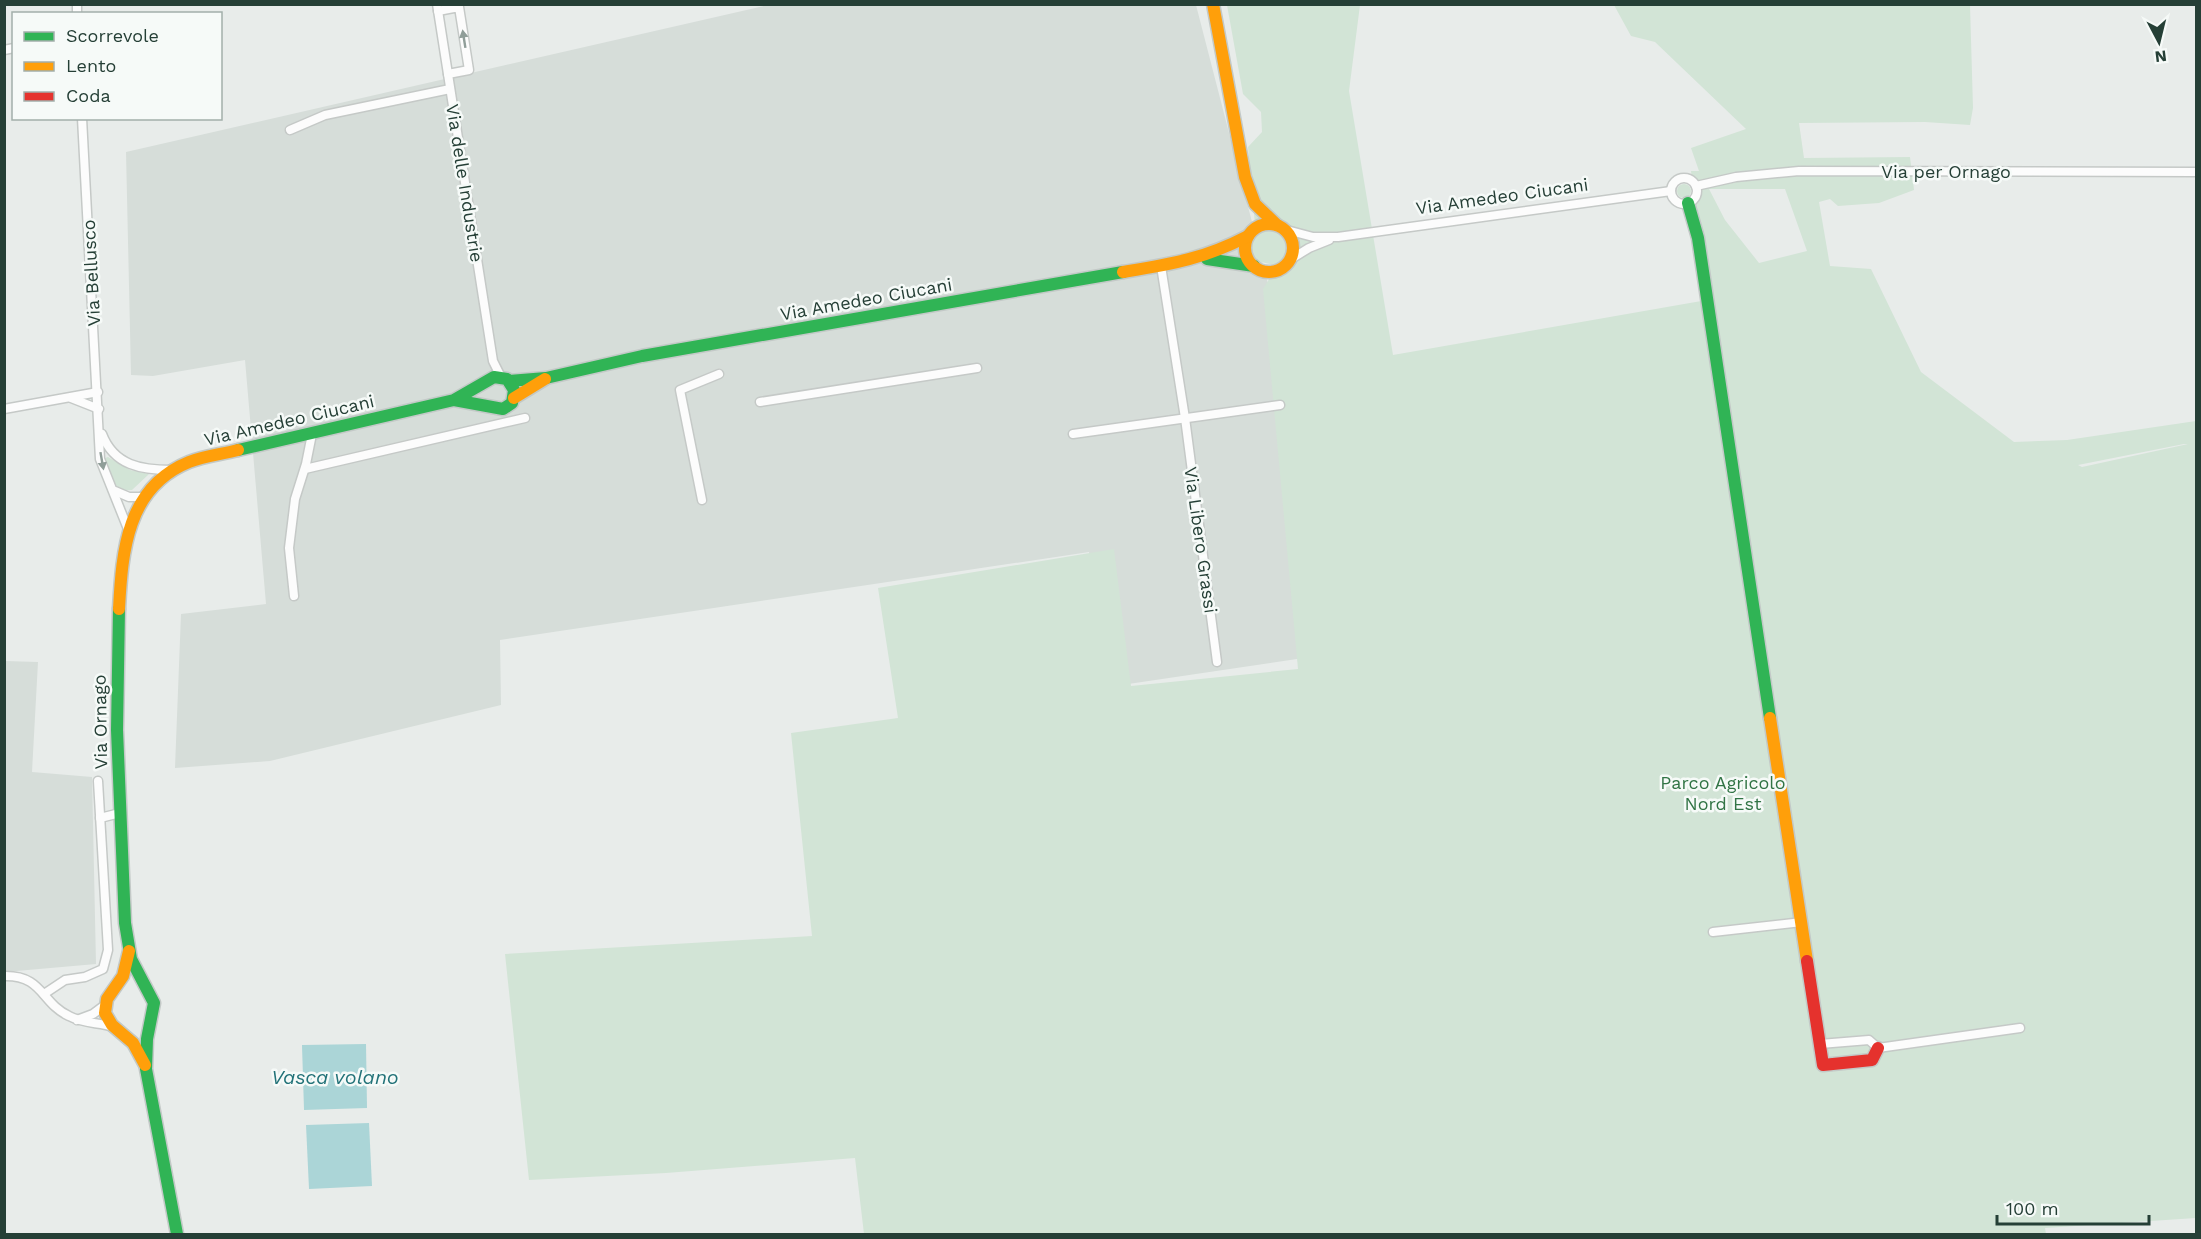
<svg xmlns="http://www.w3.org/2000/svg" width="2201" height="1239" viewBox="0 0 2201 1239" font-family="'Work Sans',sans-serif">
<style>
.built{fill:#d6ddd9}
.green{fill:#d2e4d6;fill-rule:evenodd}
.water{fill:#abd5d7}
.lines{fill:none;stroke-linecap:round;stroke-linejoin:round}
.street-casing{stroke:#c5c9c7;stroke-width:11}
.fast-casing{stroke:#c3c9c7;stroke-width:15}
.slow-casing{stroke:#c3c9c7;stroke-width:15}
.jam-casing{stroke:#c3c9c7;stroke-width:15}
.street{stroke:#fcfcfc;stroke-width:8}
.fast{stroke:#30b455;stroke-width:12}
.slow{stroke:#ff9f0a;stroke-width:12}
.jam{stroke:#e5322d;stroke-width:12}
.oneway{fill:#909e99}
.labels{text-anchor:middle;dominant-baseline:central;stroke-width:5;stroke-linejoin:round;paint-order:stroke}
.street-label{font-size:18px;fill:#253f36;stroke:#f6faf8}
.park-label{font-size:18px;fill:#317445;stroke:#f6faf8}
.water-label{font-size:20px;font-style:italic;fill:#227278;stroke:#f6faf8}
</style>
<rect width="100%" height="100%" fill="#e8ecea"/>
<!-- built -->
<g class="built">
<path d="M768 5H1196L1268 284 1324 655 1108 687 1089 552 500 640 501 705 270 761 175 768 181 614 266 604 245 360 153 376 131 375 126 152Z"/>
<path d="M5 661 38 662 32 772 92 777 96 964 5 972Z"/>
</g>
<!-- green -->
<g class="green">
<path d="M1227 5H1360L1349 91 1393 355 1707 300 1691 171H1699L1691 148 1746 129 1655 42 1631 36 1614 5H1970L1973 108 1970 125 1925 122 1799 123 1804 158 1910 157 1914 190 1879 203 1838 206 1830 199 1819 202 1830 266 1871 269 1921 372 2014 442 2067 440 2196 421V1218L2045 1228 2046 1234H864L855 1158 666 1173 529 1180 505 954 812 936 791 733 898 718 878 588 1114 549 1131 686 1298 669 1263 289 1273 273 1274 265 1257 261 1251 247 1256 236 1248 147 1262 132 1261 112 1243 94ZM1709 189H1785L1807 251 1759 263 1725 220ZM2188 444 2082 467 2078 465 2184 444Z"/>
<circle cx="1684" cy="191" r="7"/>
<path d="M108 457 130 470 149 474 132 490C115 492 104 474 105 458Z"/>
</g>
<!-- water -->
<g class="water">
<path d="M366 1044 367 1108 304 1110 302 1045Z"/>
<path d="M369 1123 372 1186 309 1189 306 1125Z"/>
</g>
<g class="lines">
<defs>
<g id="street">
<path d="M77 4V14"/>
<path d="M437 4 493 361 501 377"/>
<path d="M438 11 459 7 469 70 448 74"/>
<path d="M4 50 14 48"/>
<path d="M82 118 100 459 128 529"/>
<path d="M290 130 325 115 450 89"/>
<circle cx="1684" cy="191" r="13"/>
<path d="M1696 186 1736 177 1799 171 2196 172"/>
<path d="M1283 229 1313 237H1338L1671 191"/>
<path d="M1288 261 1309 248 1329 240"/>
<path d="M1161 266 1185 418 1217 662"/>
<path d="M71 398 99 409"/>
<path d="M760 402 977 368"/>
<path d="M4 409 98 392"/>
<path d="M102 434C114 466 142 470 172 470"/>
<path d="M1073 434 1280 405"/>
<path d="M305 469 525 418"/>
<path d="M115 491 129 497H144"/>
<path d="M702 500 680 390 719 374"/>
<path d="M294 596 289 548 295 499 306 464 312 434"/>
<path d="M100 818 120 813"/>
<path d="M1713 932 1802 922"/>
<path d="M4 976C43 975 41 1003 69 1016 84 1024 98 1022 114 1027"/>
<path d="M44 994 65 980 85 977 103 969 108 950 98 781"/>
<path d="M77 1020 93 1014 105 1005"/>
<path d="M1820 1044 1869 1040 1878 1048 2020 1028"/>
</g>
<g id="fast">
<path d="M1688 203 1698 238 1770 718"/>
<path d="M1207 259 1254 266"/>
<path d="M509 381 546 378 642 356 1123 272"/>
<path d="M238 450 454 400 494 377 507 379 514 390 512 403 503 409 454 400"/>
<path d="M119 609 117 730 125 923 131 959 154 1003 147 1039 146 1069 177 1234"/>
</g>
<g id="slow">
<path d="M1213 4 1245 177 1255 204 1277 225"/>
<circle cx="1269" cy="248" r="24"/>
<path d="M1123 272C1171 264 1204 259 1248 236"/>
<path d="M514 398 545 379"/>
<path d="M119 609C122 551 127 487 189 462 204 456 223 454 238 450"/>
<path d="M1770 718 1807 961"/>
<path d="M129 951 123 976 107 999 105 1013 112 1025 133 1043 145 1065"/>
</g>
<path id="jam" d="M1807 961 1823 1065 1872 1060 1878 1048"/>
</defs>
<!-- street casing -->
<use href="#street" class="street-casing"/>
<!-- fast casing -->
<use href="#fast" class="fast-casing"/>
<!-- slow casing -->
<use href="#slow" class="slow-casing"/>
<!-- jam casing -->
<use href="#jam" class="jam-casing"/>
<!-- street -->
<use href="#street" class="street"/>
<!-- fast -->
<use href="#fast" class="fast"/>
<!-- slow -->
<use href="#slow" class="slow"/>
<!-- jam -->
<use href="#jam" class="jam"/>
</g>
<!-- one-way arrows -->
<defs><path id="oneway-solid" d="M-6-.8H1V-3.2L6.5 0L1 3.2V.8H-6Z" transform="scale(1.5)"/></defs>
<g class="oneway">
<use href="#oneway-solid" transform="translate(464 39) rotate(-99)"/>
<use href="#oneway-solid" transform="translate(102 461) rotate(80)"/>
</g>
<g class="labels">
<!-- street labels -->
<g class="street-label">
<text x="1946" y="171">Via per Ornago</text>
<text transform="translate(465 183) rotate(81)">Via delle Industrie</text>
<text transform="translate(1502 196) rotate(-8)">Via Amedeo Ciucani</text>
<text transform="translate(91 273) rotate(-93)">Via Bellusco</text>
<text transform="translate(866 299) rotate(-10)">Via Amedeo Ciucani</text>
<text transform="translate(289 420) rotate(-13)">Via Amedeo Ciucani</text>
<text transform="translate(1201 540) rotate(82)">Via Libero Grassi</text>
<text transform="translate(100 722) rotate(-91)">Via Ornago</text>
</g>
<!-- park labels -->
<g class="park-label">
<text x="1723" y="782">Parco Agricolo<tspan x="1723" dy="21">Nord Est</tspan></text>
</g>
<!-- water labels -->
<g class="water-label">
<text x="335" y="1077">Vasca volano</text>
</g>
</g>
<!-- border -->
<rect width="2201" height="1239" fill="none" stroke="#253f36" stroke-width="12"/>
<!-- legend -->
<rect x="12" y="12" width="210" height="108" fill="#f6faf8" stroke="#a2afaa" stroke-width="1.5"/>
<rect x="24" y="32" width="30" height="9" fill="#30b455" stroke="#a2afaa" stroke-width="1.5"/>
<text x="66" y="42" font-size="18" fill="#253f36">Scorrevole</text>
<rect x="24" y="62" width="30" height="9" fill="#ff9f0a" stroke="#a2afaa" stroke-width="1.5"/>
<text x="66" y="72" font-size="18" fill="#253f36">Lento</text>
<rect x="24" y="92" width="30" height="9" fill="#e5322d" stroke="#a2afaa" stroke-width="1.5"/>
<text x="66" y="102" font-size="18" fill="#253f36">Coda</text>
<!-- north arrow -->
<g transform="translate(2159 42) rotate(173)" stroke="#f6faf8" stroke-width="4.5" paint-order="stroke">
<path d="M0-4.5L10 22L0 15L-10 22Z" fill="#253f36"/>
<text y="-9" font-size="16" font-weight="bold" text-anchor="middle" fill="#253f36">N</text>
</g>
<!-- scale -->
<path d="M1997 1215v9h152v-9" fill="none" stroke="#253f36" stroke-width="3"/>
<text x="2006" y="1215" font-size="18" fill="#253f36" stroke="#f6faf8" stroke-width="4.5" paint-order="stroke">100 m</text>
</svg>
